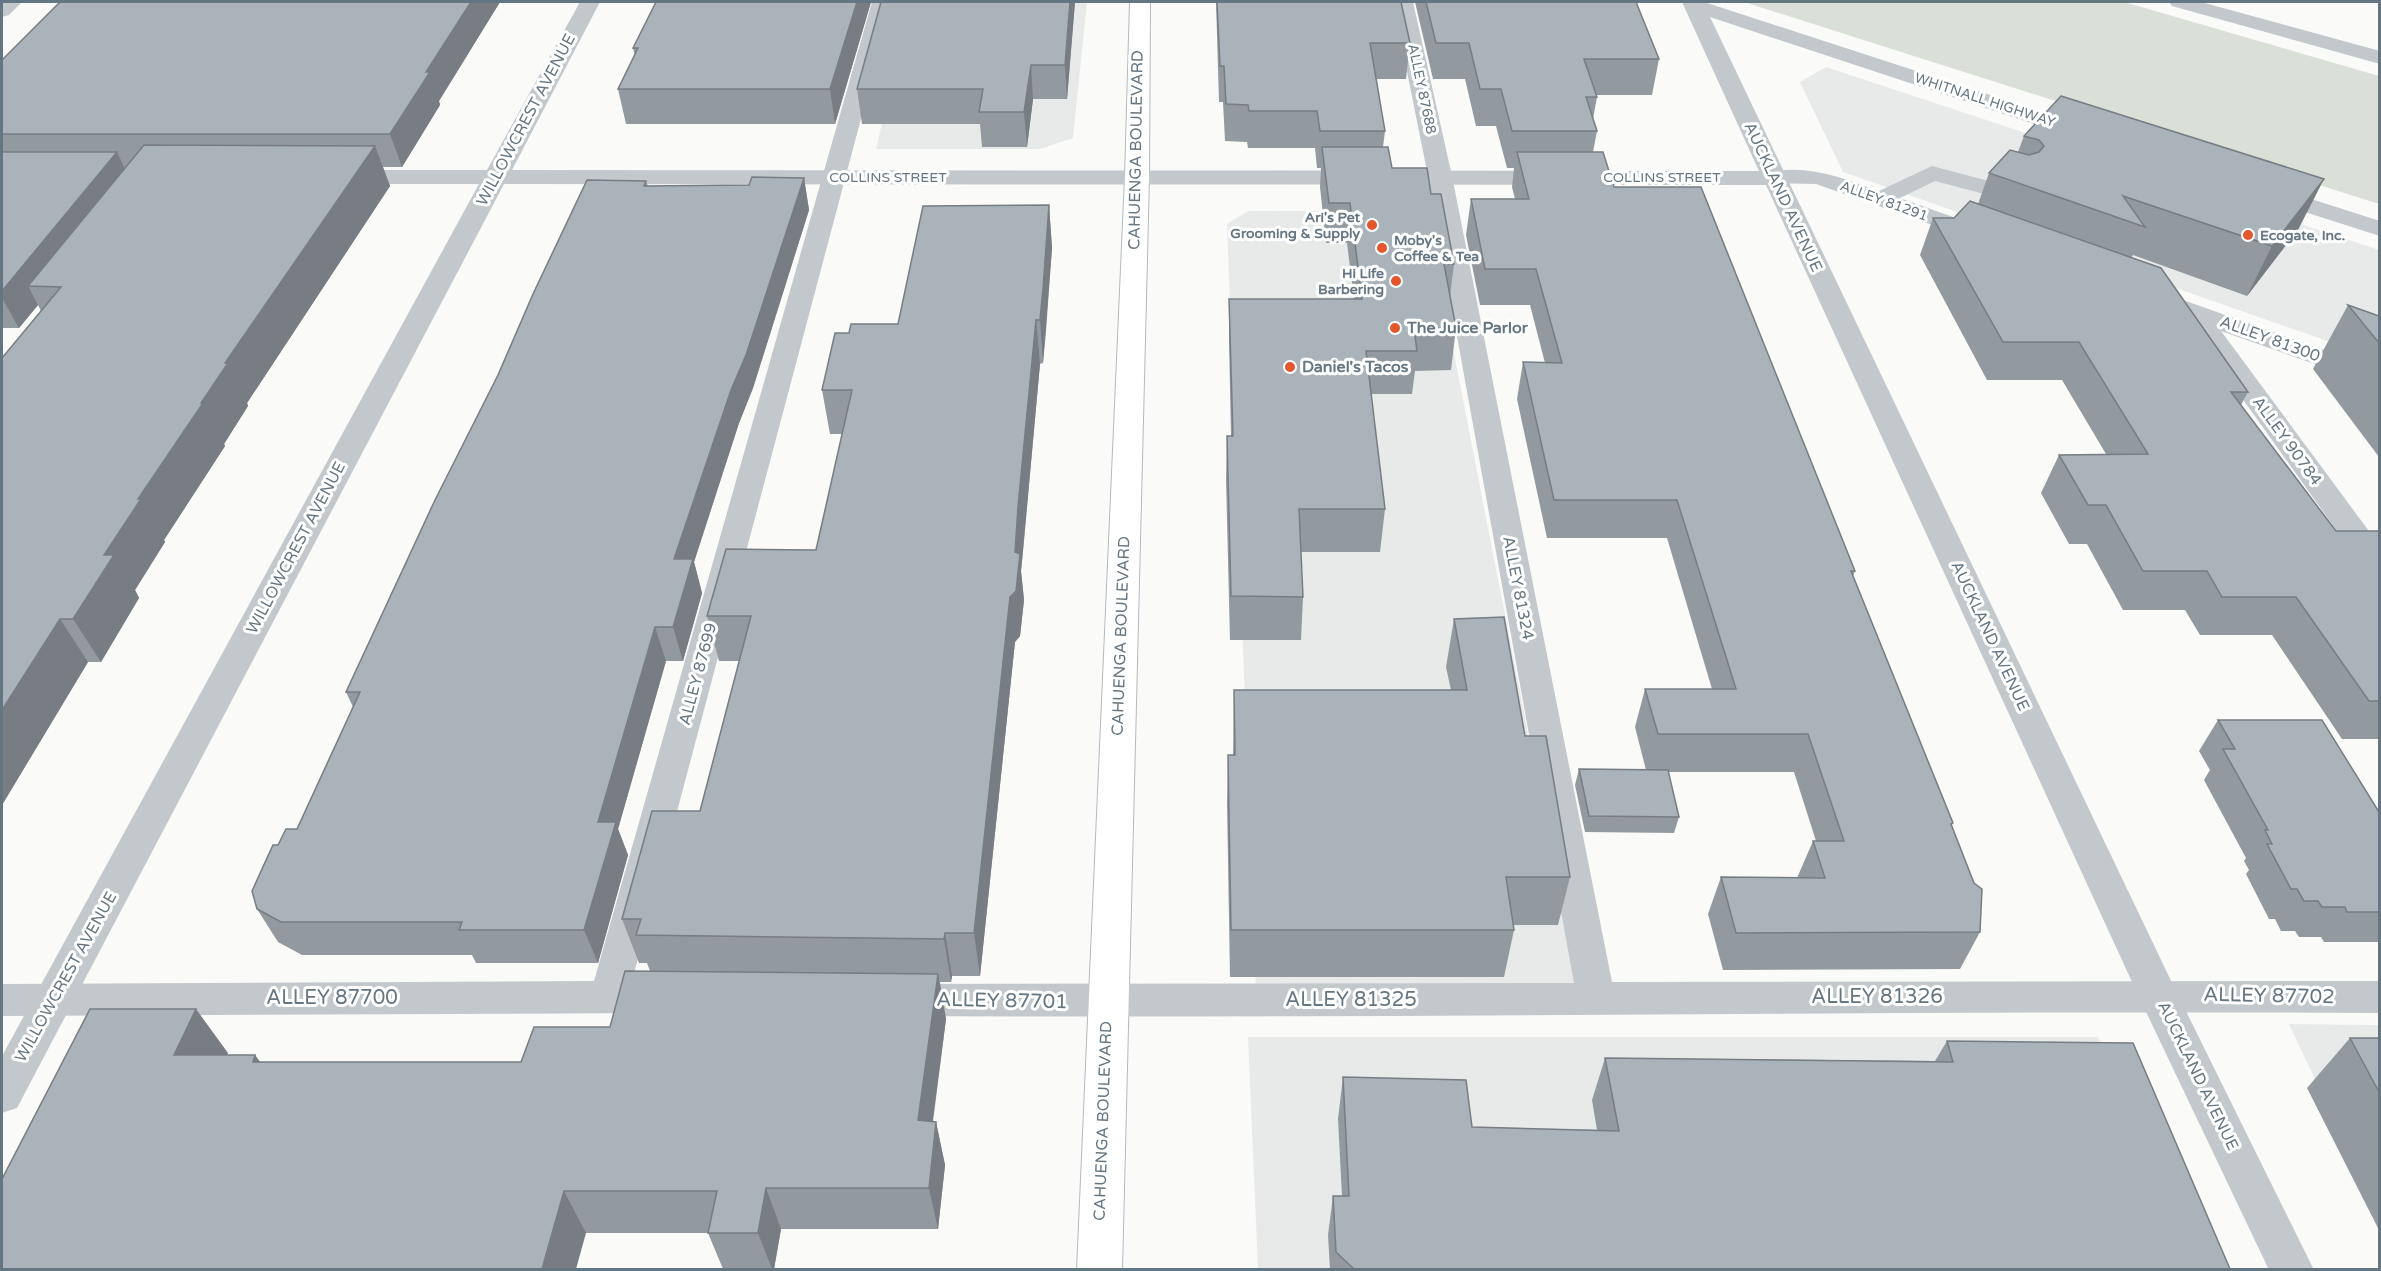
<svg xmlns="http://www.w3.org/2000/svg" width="2381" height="1271" viewBox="0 0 2381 1271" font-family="'Varela Round',sans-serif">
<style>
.built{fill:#e8e9e9}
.green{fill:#dadfd7}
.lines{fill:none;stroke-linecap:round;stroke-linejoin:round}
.secondary-casing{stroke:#b3babf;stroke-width:2}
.lane{fill:#c3c8cc;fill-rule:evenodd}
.street{fill:#c3c8cc;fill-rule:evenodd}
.secondary{fill:#fff;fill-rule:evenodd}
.wall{fill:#929a9f}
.shaded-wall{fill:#777d82}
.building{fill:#aab3b9;stroke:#777d82;stroke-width:1.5}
.poi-dot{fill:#e4572e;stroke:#fff;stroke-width:2}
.labels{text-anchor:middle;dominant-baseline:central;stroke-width:6;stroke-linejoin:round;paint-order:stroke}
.far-street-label{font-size:14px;fill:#657683;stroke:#fff}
.far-poi-label{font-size:14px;font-weight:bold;fill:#657683;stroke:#fff;text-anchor:end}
.street-label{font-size:16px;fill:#657683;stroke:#fff}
.poi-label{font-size:16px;font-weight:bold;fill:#657683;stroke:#fff;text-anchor:start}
.near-street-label{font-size:20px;fill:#657683;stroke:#fff}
</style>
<rect width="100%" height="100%" fill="#fafaf8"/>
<!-- built -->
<g class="built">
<path d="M910 2H1087L1073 138 1040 149H876Z"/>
<path d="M1826 67 2379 250V359L1843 172 1800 82Z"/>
<path d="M1426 210 1578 989 1256 991 1227 224 1248 211Z"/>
<path d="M2289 1024 2379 1025V1215Z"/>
<path d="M1248 1037H2098L2190 1269H1258Z"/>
</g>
<!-- green -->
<path class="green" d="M1744 2H2124L2379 76V204Z"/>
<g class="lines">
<defs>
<path id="secondary" d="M1130 2H1150L1149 177 1122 1270H1077L1125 177Z"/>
</defs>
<!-- secondary casing -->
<use href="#secondary" class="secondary-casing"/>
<!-- lane -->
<g class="lane">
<path d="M872 2H892L632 981H661L674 986 680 997 674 1008 661 1013 2 1016V984L594 981Z"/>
<path d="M1393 2H1413L1452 176 1612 982 2380 981V1013C1886 1010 1393 1019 899 1016L886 1012 880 1000 886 988 899 984 1574 983 1428 176Z"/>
<path d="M1932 166 2019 189 2023 194 2019 199 2011 201 1935 181 1900 198 1981 227 1984 232 1981 237 1972 239 1816 184 1766 183 1762 178 1766 173C1806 163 1842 178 1879 191Z"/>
<path d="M2152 289 2380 370V387L2221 331 2380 546V579L2369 576 2185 318 2143 302 2139 297 2143 292Z"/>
</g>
<!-- street -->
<g class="street">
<path d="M2 2H22L9 15 2 17Z"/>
<path d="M580 2H600L512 170 1759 171 1682 2H1704L2092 128 2096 133 2092 138H2076L1710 17 2174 987 2314 1270H2269L2138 995 1766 185 504 184 17 1108 2 1113V1056L479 184H342L333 182 330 177 333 172 342 170H487Z"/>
<path d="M2169 2H2201L2380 51V64L2172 6Z"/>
<path d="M2267 185 2380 221V236L2258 197 2255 192 2258 187Z"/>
</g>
<!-- secondary -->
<use href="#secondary" class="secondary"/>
</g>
<!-- wall -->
<g class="wall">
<path d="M60 2H500L439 101 440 105 402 167H383L390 186 247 403 248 406 224 444 225 446 164 540 165 542 135 590 139 598 101 662H88L2 805 41 311 38 305 19 328H2V60Z"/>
<path d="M871 2 835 124H626L618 89 635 56 633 48Z"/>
<path d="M1075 2 1067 99H1033L1027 147H982L980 124H862L857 89Z"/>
<path d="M1216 2H1401L1410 43 1406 79H1376L1385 131 1383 147 1392 168 1431 194 1454 264 1450 296 1456 328 1451 370 1415 371 1412 394H1371L1385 509 1380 552H1301L1303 597 1301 640H1230L1226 479 1227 436H1231L1229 341V299H1354L1347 243H1326L1320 187 1321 168H1317L1315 148H1248L1247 142 1225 141 1223 102H1219Z"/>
<path d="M1415 2H1636L1659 59 1652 95H1596L1597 97 1593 119 1597 131 1593 152 1614 187 1855 571 1853 576 1953 823 1951 826 1980 932 1960 969 1723 970 1708 914 1721 877 1797 878 1813 841H1816L1794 772H1668L1679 817 1674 833 1585 832 1575 785 1579 769 1646 770 1635 727 1645 689H1712L1667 538H1547L1517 399 1523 362 1545 363 1530 305H1480L1466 235 1471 199H1515L1512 187 1514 168H1507L1496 126H1476L1465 79H1433Z"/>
<path d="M2061 96 2299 228 2247 296 2133 255 2131 258 2248 392 2241 405 2336 531H2379V739H2342L2272 635H2200L2185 610H2123L2087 544H2069L2041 493 2059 455 2106 454 2062 380H1987L1920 255 1933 218H1954L1978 204 1989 173 2018 152 2024 136Z"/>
<path d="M804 178 809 210 753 388 739 423 694 562 702 593 683 661H666L618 829 628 855 598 963H476L472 955H302L278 942 257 909 278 845 297 829 353 707 346 692 646 181 648 186 749 185Z"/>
<path d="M1049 205 1052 248 1046 332 1043 363 1040 364 1023 552 1021 571 1024 600 1020 636 1015 642 980 976H952L951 982H940L946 1019 933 1122H936L945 1165 938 1229H781L774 1269H723L708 1233H586L2 1269 228 1053 227 1055H255L260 1062H521L610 1027 650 971 647 963H639L622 919 700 811 739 661H719L707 616 816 550 842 434H830L822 390 849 333 898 324Z"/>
<path d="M2348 305 2379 316V457L2313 369Z"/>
<path d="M1454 619 1525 736 1570 877 1558 925H1513L1514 930 1504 977H1230L1227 803 1228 755H1233L1234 690H1451L1446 667Z"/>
<path d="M2218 720 2379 812V942H2324L2321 937H2299L2295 931H2281L2275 919H2269L2246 874 2249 870 2244 861 2246 858 2204 780 2210 770 2199 751Z"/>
<path d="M2350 1038H2379V1230L2307 1088Z"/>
<path d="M1947 1041 2230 1269H1330L1328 1235 1333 1196H1342L1338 1119 1343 1077 1472 1127 1597 1130 1592 1100 1605 1058 1935 1061Z"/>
</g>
<!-- shaded-wall -->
<g class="shaded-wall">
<path d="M471 2H500L439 101 440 105 402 167 390 134 426 72Z"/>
<path d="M857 2H871L835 124 830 89Z"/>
<path d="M1070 2H1075L1067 99 1065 65Z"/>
<path d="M1031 65 1033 99 1027 147 1024 112Z"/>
<path d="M375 146 390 186 247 403 248 406 224 444 225 446 164 540 165 542 135 590 139 598 101 662 73 619 104 555 138 499 201 403 225 363Z"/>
<path d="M117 152 133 186 28 286 38 305 19 328 2 298V291Z"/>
<path d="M804 178 809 210 753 388 739 423 694 562 702 593 683 661 673 627 674 559Z"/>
<path d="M2324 179 2299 228 2247 296 2272 246Z"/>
<path d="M1049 205 1052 248 1043 363 1040 320Z"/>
<path d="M1036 320 1040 364 1021 571 1024 600 1020 636 1015 642 980 976 974 933 1018 507Z"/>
<path d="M60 619 88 662 2 805V710Z"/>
<path d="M655 627 666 661 618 829 628 855 598 963 584 930 598 822Z"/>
<path d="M945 933 952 976 951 982 944 939Z"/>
<path d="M938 974 946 1019 927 1163 918 1120Z"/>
<path d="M196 1009 228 1053 208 1099 174 1055Z"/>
<path d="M255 1055 286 1099 253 1062Z"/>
<path d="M936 1122 945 1165 938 1229 929 1188Z"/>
<path d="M766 1188 781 1229 774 1269H772L758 1233Z"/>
<path d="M564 1191 586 1233 576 1269H542Z"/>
</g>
<!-- building -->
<g class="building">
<path d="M60 2H471L426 72H430L390 134H2V60Z"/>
<path d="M656 2H857L830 89H618L638 48H633Z"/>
<path d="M881 2H1070L1065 65H1031L1024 112H979L983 89H857Z"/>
<path d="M1217 2H1401L1410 43H1370L1385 131H1320L1317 111H1249L1248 105 1226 104 1224 66H1220Z"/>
<path d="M1426 2H1636L1659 59H1584L1597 97H1586L1597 131H1512L1501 89H1480L1469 43H1436Z"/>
<path d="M2061 96 2324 179 2272 246 2123 196 2145 227 1989 173 2010 150 2029 155 2039 152 2044 146 2039 140 2024 136Z"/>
<path d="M144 145 375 146 225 363H228L201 403H203L138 499H141L104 555H114L73 619H60L2 710V358L61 287 28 286Z"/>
<path d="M1322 147H1388L1392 168H1427L1431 194H1441L1454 264H1444L1456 328 1414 329 1417 351H1366L1385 509H1299L1303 597 1231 596 1227 436H1233L1229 299H1362L1350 203H1329Z"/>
<path d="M2 152H117L2 291Z"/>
<path d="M1517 152H1603L1614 187H1701L1855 571H1851L1953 823 1951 824 1974 883 1982 889 1980 932 1736 933 1721 877 1825 878 1813 841H1844L1808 734H1658L1645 689H1736L1677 500H1554L1523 362 1562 363 1536 269H1485L1471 199H1529Z"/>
<path d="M752 177 804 178 746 355 731 390 674 559H693L673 627H655L598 822H616L584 930H459L462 922H281L257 909 252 891 273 845H278L286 829H297L360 692H346L435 500 498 375 533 294 587 180 646 181 644 186 749 185Z"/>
<path d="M1970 201 2161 268 2248 392H2231L2336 531H2379V701H2369L2296 597H2222L2207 571H2143L2106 505H2088L2059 455 2148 454 2079 342H2003L1933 218H1954Z"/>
<path d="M1049 205 1043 289 1040 320H1036L1018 507 1015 552 1020 554 1016 591 1010 597 974 933H945L944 939 636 935 641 919H622L652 811H700L751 616H707L726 549 816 550 852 390H822L835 333H849L851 324H898L923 206Z"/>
<path d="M2348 305 2379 316V343Z"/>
<path d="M1504 617 1525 736H1546L1570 877H1506L1514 930H1231L1228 755H1235L1234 690H1467L1454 619Z"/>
<path d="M2218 720H2322L2379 812V912H2347L2345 907H2322L2318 901H2304L2297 889H2291L2267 844H2272L2265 830H2268L2223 749H2235Z"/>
<path d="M1579 769 1668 770 1679 817 1589 816Z"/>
<path d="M625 971 938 974 918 1120 936 1122 929 1188H766L758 1233H708L717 1191H564L542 1269H2V1179L90 1009H196L174 1055H255L253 1062H521L534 1027H610Z"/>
<path d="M2350 1038H2379V1092Z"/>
<path d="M1947 1041 2133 1043 2230 1269H1354L1336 1252 1333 1196H1349L1343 1077 1466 1080 1472 1127 1619 1131 1605 1058 1953 1062Z"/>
</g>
<!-- markers -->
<g class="poi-dot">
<circle cx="1372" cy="225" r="6"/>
<circle cx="2248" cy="235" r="6"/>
<circle cx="1382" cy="248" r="6"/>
<circle cx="1396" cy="281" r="6"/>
<circle cx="1395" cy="328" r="6"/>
<circle cx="1290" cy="367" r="6"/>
</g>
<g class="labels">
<!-- far-street labels -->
<g class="far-street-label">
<text transform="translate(1422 89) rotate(78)">ALLEY 87688</text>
<text transform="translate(1985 100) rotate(18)">WHITNALL HIGHWAY</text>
<text x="888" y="177">COLLINS STREET</text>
<text x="1662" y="177">COLLINS STREET</text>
<text transform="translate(1884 201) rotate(20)">ALLEY 81291</text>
</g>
<!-- far-poi labels -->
<g class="far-poi-label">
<text x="1360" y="217">Ari's Pet<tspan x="1360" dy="16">Grooming &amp; Supply</tspan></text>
<text x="2260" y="235" text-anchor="start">Ecogate, Inc.</text>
<text x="1394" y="240" text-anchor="start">Moby's<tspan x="1394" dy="16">Coffee &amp; Tea</tspan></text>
<text x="1384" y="273">Hi Life<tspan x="1384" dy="16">Barbering</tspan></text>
</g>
<!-- street labels -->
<g class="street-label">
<text transform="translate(526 120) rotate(-62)">WILLOWCREST AVENUE</text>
<text transform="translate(1136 150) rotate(-89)">CAHUENGA BOULEVARD</text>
<text transform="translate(1783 197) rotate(65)">AUCKLAND AVENUE</text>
<text transform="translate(2270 339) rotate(20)">ALLEY 81300</text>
<text transform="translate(2287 441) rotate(54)">ALLEY 90784</text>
<text transform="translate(296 548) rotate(-62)">WILLOWCREST AVENUE</text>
<text transform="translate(1518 588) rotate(79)">ALLEY 81324</text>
<text transform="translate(1121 636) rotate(-88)">CAHUENGA BOULEVARD</text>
<text transform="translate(1990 636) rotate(65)">AUCKLAND AVENUE</text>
<text transform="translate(698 674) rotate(-75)">ALLEY 87699</text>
<text transform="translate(66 977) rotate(-61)">WILLOWCREST AVENUE</text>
<text transform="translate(2198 1076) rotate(64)">AUCKLAND AVENUE</text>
<text transform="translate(1103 1121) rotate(-88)">CAHUENGA BOULEVARD</text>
</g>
<!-- poi labels -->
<g class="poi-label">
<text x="1407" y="328">The Juice Parlor</text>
<text x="1302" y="367">Daniel's Tacos</text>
</g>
<!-- near-street labels -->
<g class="near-street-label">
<text transform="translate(2269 996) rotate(1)">ALLEY 87702</text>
<text x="1877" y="997">ALLEY 81326</text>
<text x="332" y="998">ALLEY 87700</text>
<text x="1351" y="1000">ALLEY 81325</text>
<text transform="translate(1002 1001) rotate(1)">ALLEY 87701</text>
</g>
</g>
<!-- border -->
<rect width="2381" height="1271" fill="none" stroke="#657683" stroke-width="6"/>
</svg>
